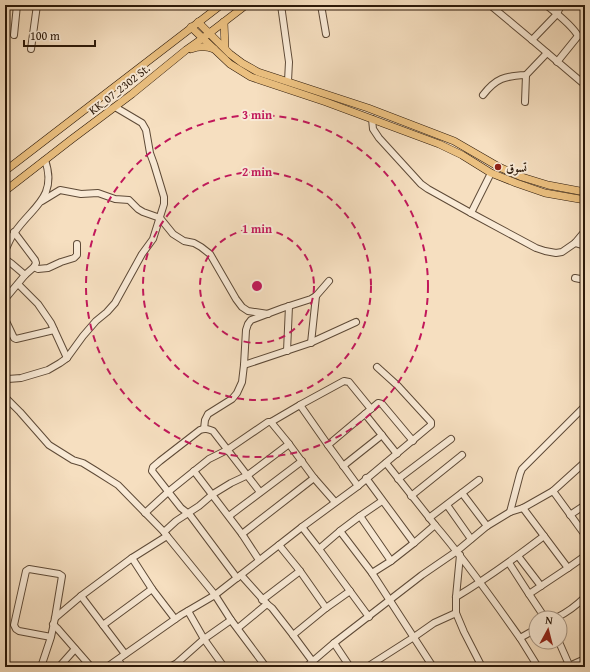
<svg xmlns="http://www.w3.org/2000/svg" width="590" height="672" viewBox="0 0 590 672" font-family="'Gentium Book Plus',Amiri,serif">
<style>
.lines{fill:none;stroke-linecap:round;stroke-linejoin:round}
.minor-casing{stroke:#5e4a37;stroke-width:8}
.major-casing{stroke:#2c1909;stroke-width:8}
.minor{stroke:#f9ead6;stroke-width:6}
.major{stroke:#ebc080;stroke-width:7}
.ring{fill:none;stroke:#c2185b;stroke-width:2;stroke-dasharray:7 5}
.poi-dot{fill:#8f2418;stroke:#f9ead6;stroke-width:1.5}
.labels{text-anchor:middle;dominant-baseline:central;stroke-width:4;stroke-linejoin:round;paint-order:stroke}
.street-label{font-size:12px;fill:#2c1909;stroke:#f9ead6}
.poi-label{font-size:12px;font-weight:bold;fill:#2c1909;stroke:#f9ead6;text-anchor:start}
.centre{fill:#c2185b;stroke:#f9ead6;stroke-width:2}
.ring-label{font-size:12px;text-anchor:middle;font-weight:bold;fill:#c2185b;stroke:#f9ead6;stroke-width:4;stroke-linejoin:round;paint-order:stroke}
</style>
<rect width="100%" height="100%" fill="#f6dfc0"/>
<filter id="stains"><feTurbulence type="fractalNoise" baseFrequency=".005" numOctaves="4"/><feColorMatrix values="0 0 0 0 .2 0 0 0 0 .09 0 0 0 0 .02 0 0 0 .5 -.17"/></filter>
<radialGradient id="worn" r=".72"><stop offset=".6" stop-color="#630" stop-opacity="0"/><stop offset="1" stop-color="#630" stop-opacity=".3"/></radialGradient>
<g class="lines">
<defs>
<g id="minor">
<path d="M281 5 289 62 288 81"/>
<path d="M321 5 326 34"/>
<path d="M490 5 532 40 585 85"/>
<path d="M546 5C556 13 572 25 578 36L557 62"/>
<path d="M14 35 17 5"/>
<path d="M532 40 557 14 561 5"/>
<path d="M31 49 37 5"/>
<path d="M483 95C496 78 505 76 526 75L547 53"/>
<path d="M525 102 526 75"/>
<path d="M372 119 373 129 379 138 421 184 428 189 471 213 536 248 545 251 556 253 562 252 575 243 585 231"/>
<path d="M42 201 60 190 81 194 98 193 115 199 129 200 138 209 143 212 160 218 173 234 184 241 194 243 201 247 210 254 236 299 242 307 248 311 268 314"/>
<path d="M471 213 491 173"/>
<path d="M575 243 585 246"/>
<path d="M5 251C8 245 10 238 15 232 32 207 58 197 45 160"/>
<path d="M5 259 12 264 25 275"/>
<path d="M34 267 38 269 48 268 61 262 74 258 77 255V244"/>
<path d="M575 278 585 280"/>
<path d="M18 284 38 304 51 323 67 358"/>
<path d="M5 299 25 275 34 267 36 263 35 260 14 232"/>
<path d="M5 319 14 338 16 339 54 330"/>
<path d="M311 343 316 296"/>
<path d="M287 351 289 306"/>
<path d="M244 365 310 343 356 322"/>
<path d="M5 381 8 379 21 378 48 370 60 363 67 358 83 336 96 321 107 312 115 303 142 254 153 239 164 204V197L154 164 150 153 146 130 142 123 115 107"/>
<path d="M5 397 20 412 49 445 73 460 83 463 96 471 118 485 164 532 167 536 215 595 302 527 319 549 340 531 372 573 433 667"/>
<path d="M300 405 328 445 358 486"/>
<path d="M365 414 397 454"/>
<path d="M271 422 289 444 314 478 335 502"/>
<path d="M204 429 205 420 208 414 232 399 237 393 242 382 244 365 246 330 248 324 251 320 283 308 311 299 316 296 329 281"/>
<path d="M328 445 378 403 382 404 413 441"/>
<path d="M386 463 435 525"/>
<path d="M343 466 382 435"/>
<path d="M194 471 242 534 259 560"/>
<path d="M366 478 414 543 391 561 372 573"/>
<path d="M398 479 451 439"/>
<path d="M553 491 585 535"/>
<path d="M462 493 487 526"/>
<path d="M411 496 462 455"/>
<path d="M447 505 471 539"/>
<path d="M510 512 520 474 522 469 585 406"/>
<path d="M145 513 168 492 209 459 227 450 268 422H271L300 405 344 381 349 382 371 409"/>
<path d="M570 515 585 505"/>
<path d="M229 516 302 461"/>
<path d="M360 516 391 561"/>
<path d="M429 518 479 480"/>
<path d="M302 527 358 486 431 425V422L398 386 377 367"/>
<path d="M340 531 360 516 382 501"/>
<path d="M164 532 176 521 199 506 213 494 231 483 248 475 289 444"/>
<path d="M242 534 314 478"/>
<path d="M414 543 435 525C466 561 493 600 520 638L536 629"/>
<path d="M279 545 300 571 326 608"/>
<path d="M319 549 369 617"/>
<path d="M460 555 456 597V613L464 632 482 667"/>
<path d="M518 556 541 586"/>
<path d="M132 558 167 536"/>
<path d="M509 563 529 594 568 568 523 508"/>
<path d="M568 568 585 556"/>
<path d="M237 578 190 515 181 508 152 471 153 467 160 461 200 430C205 428 208 429 213 431L260 492"/>
<path d="M529 594 545 618"/>
<path d="M81 596 125 654"/>
<path d="M456 597C488 578 515 558 544 536"/>
<path d="M262 600 300 571"/>
<path d="M267 604 272 608 293 635"/>
<path d="M188 611 204 639 224 667"/>
<path d="M55 618 81 596 132 558 152 589"/>
<path d="M556 618C566 613 576 606 585 597"/>
<path d="M53 624 57 628 91 667"/>
<path d="M103 625 152 589 175 619"/>
<path d="M238 628 267 604 241 575"/>
<path d="M520 638 538 667"/>
<path d="M559 642 570 667"/>
<path d="M118 660 123 667"/>
<path d="M313 662 293 635 326 608 350 591"/>
<path d="M41 667 51 637 55 618 62 576 59 574 29 569 26 571 14 625 16 629 19 631 51 637"/>
<path d="M59 667 75 649"/>
<path d="M107 667 181 615 215 595 231 620 266 667"/>
<path d="M170 667 177 663 204 639 231 620"/>
<path d="M306 667 334 643"/>
<path d="M350 667 334 643 422 575 457 551 487 526 510 512 523 508 553 491 585 462"/>
<path d="M367 667 414 637 434 623 456 613"/>
<path d="M567 667 585 659"/>
</g>
<g id="major">
<path d="M198 22 230 54 242 63 258 72 368 108 454 141 499 167 522 177 548 185 585 192"/>
<path d="M224 22 225 48"/>
<path d="M191 27 230 64 251 77 326 102 439 144 462 155 491 173 516 183 545 193 585 200"/>
<path d="M191 49C199 46 206 46 214 49"/>
<path d="M5 171 221 5"/>
<path d="M5 191 72 139 132 94 186 50 203 38 246 5"/>
</g>
</defs>
<!-- minor casing -->
<use href="#minor" class="minor-casing"/>
<!-- major casing -->
<use href="#major" class="major-casing"/>
<!-- minor -->
<use href="#minor" class="minor"/>
<!-- major -->
<use href="#major" class="major"/>
</g>
<!-- distance rings -->
<g class="ring">
<circle cx="257" cy="286" r="57"/>
<circle cx="257" cy="286" r="114"/>
<circle cx="257" cy="286" r="171"/>
</g>
<!-- markers -->
<circle class="poi-dot" cx="498" cy="167" r="4"/>
<g class="labels">
<!-- street labels -->
<g class="street-label">
<text transform="translate(119 89) rotate(-38)">KK_07_2302 St.</text>
</g>
<!-- poi labels -->
<g class="poi-label">
<text x="506" y="167">تسوق</text>
</g>
</g>
<circle cx="257" cy="286" r="6" class="centre"/>
<g class="ring-label">
<text x="257" y="119">3 min</text>
<text x="257" y="176">2 min</text>
<text x="257" y="233">1 min</text>
</g>
<!-- margin -->
<rect width="590" height="672" fill="none" stroke="#f6dfc0" stroke-width="20"/>
<rect x="6" y="6" width="578" height="660" fill="none" stroke="#2c1909" stroke-width="2"/>
<rect x="10" y="10" width="570" height="652" fill="none" stroke="#2c1909"/>
<!-- north arrow -->
<g transform="translate(548 630) rotate(7)"><circle r="19" fill="#f9ead6" stroke="#a79684"/>
<path d="M0-3L7 15L0 10L-7 15Z" fill="#8f2418"/>
<text y="-6" font-size="11" font-weight="bold" text-anchor="middle" fill="#2c1909">N</text>
</g>
<!-- scale -->
<path d="M24 40v6h71v-6" fill="none" stroke="#2c1909" stroke-width="2"/>
<text x="30" y="40" font-size="12" fill="#2c1909" stroke="#f9ead6" stroke-width="3" paint-order="stroke">100 m</text>
<rect width="100%" height="100%" filter="url(#stains)"/>
<rect width="100%" height="100%" fill="url(#worn)"/>
</svg>
